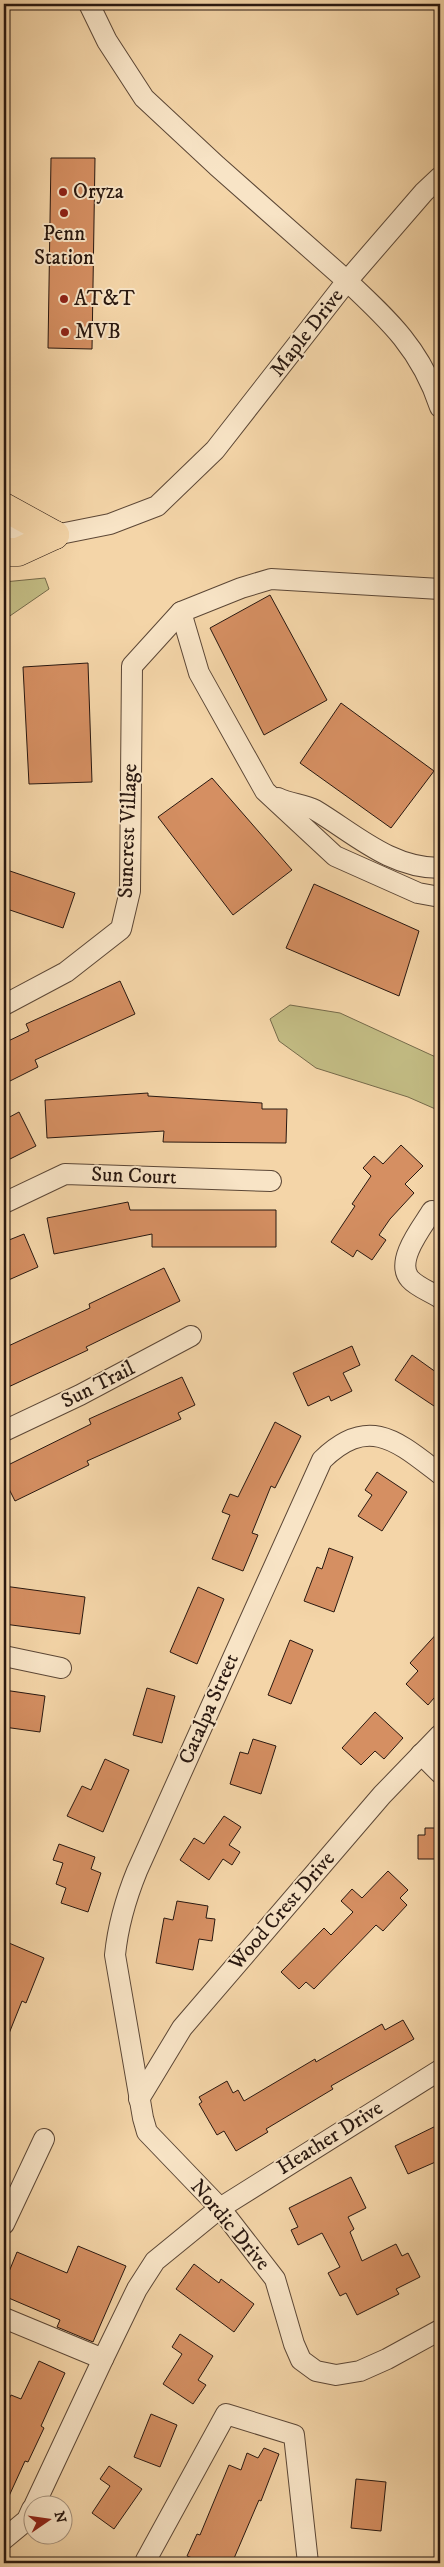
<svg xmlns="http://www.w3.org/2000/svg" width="444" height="2567" viewBox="0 0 444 2567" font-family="'IM FELL DW Pica',serif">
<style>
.green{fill:#c2bb83;stroke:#766a4a}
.building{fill:#d58f62;stroke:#291810}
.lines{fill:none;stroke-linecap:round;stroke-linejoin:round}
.minor-casing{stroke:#5c4736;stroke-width:22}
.primary-casing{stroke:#291810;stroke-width:29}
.minor{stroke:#f8e4c6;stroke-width:20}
.primary{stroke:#f4d5a8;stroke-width:28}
.poi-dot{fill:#8f2418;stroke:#f8e4c6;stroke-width:2}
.labels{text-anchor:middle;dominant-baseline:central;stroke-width:4;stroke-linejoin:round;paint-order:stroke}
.poi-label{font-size:21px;fill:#291810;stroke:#f8e4c6;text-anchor:start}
.street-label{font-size:21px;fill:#291810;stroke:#f8e4c6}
</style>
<rect width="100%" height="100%" fill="#f4d5a8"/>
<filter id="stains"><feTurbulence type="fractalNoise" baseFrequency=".004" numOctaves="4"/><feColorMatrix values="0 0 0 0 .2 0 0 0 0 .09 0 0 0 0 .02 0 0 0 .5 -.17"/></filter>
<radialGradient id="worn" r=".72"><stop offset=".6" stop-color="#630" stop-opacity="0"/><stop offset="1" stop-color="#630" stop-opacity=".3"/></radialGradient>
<!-- green -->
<g class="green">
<path d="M45 578 49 589 4 620V582Z"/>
<path d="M290 1005 340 1013 440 1059V1111L408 1097 316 1068 279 1041 270 1019Z"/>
</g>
<!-- building -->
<g class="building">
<path d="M51 158H95L92 349 48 348Z"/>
<path d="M270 595 327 700 264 735 210 628Z"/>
<path d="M88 663 92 782 29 784 23 667Z"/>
<path d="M341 703 434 771 391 828 300 763Z"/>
<path d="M212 778 292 870 233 915 158 817Z"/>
<path d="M4 869 75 893 63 928 4 908Z"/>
<path d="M314 884 419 931 399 996 286 948Z"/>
<path d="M120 981 135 1014 35 1060 38 1067 4 1084V1043L29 1031 26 1024Z"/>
<path d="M148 1093V1096L262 1103V1109H287L286 1143 163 1142 164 1131 47 1138 45 1100Z"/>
<path d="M19 1112 36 1146 4 1162V1120Z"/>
<path d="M401 1145 423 1166 405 1184 414 1193 390 1219 379 1235 386 1240 372 1260 357 1250 353 1257 331 1242 355 1206 352 1204 371 1176 363 1168 374 1156 383 1164Z"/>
<path d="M128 1202 130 1210H276V1247H152V1234L54 1254 47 1218Z"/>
<path d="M24 1234 38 1267 4 1282V1242Z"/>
<path d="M164 1268 180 1301 86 1347 88 1350 4 1389V1348L90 1308 89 1304Z"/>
<path d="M352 1346 360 1365 343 1373 352 1391 331 1401 329 1396 308 1406 293 1373Z"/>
<path d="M412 1355 440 1375V1410L395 1380Z"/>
<path d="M182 1377 195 1405 178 1413 181 1419 87 1461 89 1465 15 1501 4 1479V1467L91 1424 89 1419Z"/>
<path d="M275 1422 301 1436 275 1488 271 1486 252 1533 258 1535 243 1571 212 1559 230 1515 222 1512 230 1494 238 1497Z"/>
<path d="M377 1472 407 1492 382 1531 358 1516 372 1495 365 1490Z"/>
<path d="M329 1548 353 1557 334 1612 304 1601 317 1567 322 1569Z"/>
<path d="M4 1586 85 1597 80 1634 4 1624Z"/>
<path d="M198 1587 224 1599 197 1664 170 1652Z"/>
<path d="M440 1630V1691L428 1705 406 1684 418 1671 410 1663Z"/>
<path d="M290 1640 313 1650 291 1704 268 1695Z"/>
<path d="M147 1688 175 1696 162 1743 133 1735Z"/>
<path d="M4 1690 45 1696 40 1732 4 1727Z"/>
<path d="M375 1712 403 1738 384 1759 375 1751 361 1765 342 1748Z"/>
<path d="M253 1739 276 1746 261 1794 230 1784 240 1752 248 1754Z"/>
<path d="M105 1759 129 1770 103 1832 67 1816 82 1786 91 1790Z"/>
<path d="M224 1816 241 1827 229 1845 240 1852 232 1865 223 1859 209 1880 180 1860 194 1838 204 1844Z"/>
<path d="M425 1828H440V1859H418V1835H425Z"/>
<path d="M59 1844 95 1857 91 1869 101 1873 88 1912 61 1903 66 1888 56 1884 63 1863 53 1860Z"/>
<path d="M388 1871 408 1890 400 1898 407 1905 383 1931 376 1925 314 1989 306 1982 299 1989 281 1972 324 1928 331 1935 353 1912 341 1901 352 1889 362 1898Z"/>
<path d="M177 1901 208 1906 206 1918 215 1919 212 1941 199 1939 193 1970 156 1963 164 1918 173 1920Z"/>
<path d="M9 1943 44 1958 26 2003 22 2001 4 2046V1955Z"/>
<path d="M403 2020 414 2039 331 2086 333 2089 266 2129 268 2132 236 2151 224 2131 217 2135 199 2104 202 2102 199 2097 227 2081 233 2093 238 2090 244 2101 315 2059 316 2062 382 2024 385 2030Z"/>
<path d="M440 2124V2160L408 2174 395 2146Z"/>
<path d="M351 2177 366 2208 348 2217 354 2229 350 2232 362 2261 396 2244 402 2256 408 2253 420 2277 396 2289 399 2294 357 2315 346 2293 340 2296 328 2273 340 2267 322 2233 298 2245 291 2230 298 2227 289 2208Z"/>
<path d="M78 2246 126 2266 93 2342 57 2327 60 2320 4 2296V2284L17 2252 67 2273Z"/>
<path d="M194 2264 219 2283 221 2279 254 2304 234 2332 176 2289Z"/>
<path d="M180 2334 213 2356 198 2380 206 2385 193 2404 163 2384 182 2354 172 2347Z"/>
<path d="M39 2361 65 2373 41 2426 44 2428 28 2462 25 2461 4 2507V2409L11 2395 21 2399Z"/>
<path d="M151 2414 177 2425 160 2467 134 2457Z"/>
<path d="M264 2448 279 2454 261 2501 259 2500 232 2563H205L187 2556 197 2534 200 2535 229 2465 241 2470 247 2453 258 2458Z"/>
<path d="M109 2466 142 2489 114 2529 92 2513 110 2486 100 2479Z"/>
<path d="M356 2479 386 2482 381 2531 351 2528Z"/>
</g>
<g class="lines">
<defs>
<g id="minor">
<path d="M440 177 424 192 347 281C390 321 421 350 440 407"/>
<path d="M4 529 55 535 110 524 157 506 215 450 347 281 217 166 144 98 107 41 89 4"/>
<path d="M181 612 199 673 265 791 335 856 418 893 440 897"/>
<path d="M278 798C290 804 304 804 315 810 355 834 390 868 440 868"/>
<path d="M4 1005 66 972 121 929 130 891 132 666 181 612 241 588 271 579 440 589"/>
<path d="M4 1203 65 1174 271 1181"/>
<path d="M432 1211C423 1226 394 1261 410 1279 417 1287 431 1292 440 1298"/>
<path d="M4 1431 80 1395 191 1336"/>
<path d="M440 1474C398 1442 369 1414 322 1460L137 1871C126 1898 118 1925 115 1955L143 2118 147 2132 220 2208 275 2279 294 2344 301 2360 316 2371 336 2375 360 2371 387 2359 440 2330"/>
<path d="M4 1656 61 1668"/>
<path d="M421 1754 440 1773"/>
<path d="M139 2099 182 2028 382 1795 440 1735"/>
<path d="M4 2224 44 2139"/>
<path d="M4 2318 103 2359"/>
<path d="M35 2504 103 2359 137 2289 155 2261 220 2208 440 2070"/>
<path d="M4 2539 27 2520 32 2509"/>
<path d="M146 2560 226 2414 294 2435 308 2563"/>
</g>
<g id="primary">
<path d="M4 507 55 535"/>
<path d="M4 552H18L55 535"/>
</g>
</defs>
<!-- minor casing -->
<use href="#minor" class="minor-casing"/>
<!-- primary casing -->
<use href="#primary" class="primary-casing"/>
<!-- minor -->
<use href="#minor" class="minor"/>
<!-- primary -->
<use href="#primary" class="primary"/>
</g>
<!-- markers -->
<g class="poi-dot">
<circle cx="63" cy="192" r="5"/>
<circle cx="64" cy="213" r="5"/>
<circle cx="64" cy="299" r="5"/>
<circle cx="65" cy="332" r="5"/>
</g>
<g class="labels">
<!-- poi labels -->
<g class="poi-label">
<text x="73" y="192">Oryza</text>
<text x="64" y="234" text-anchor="middle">Penn<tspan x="64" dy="24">Station</tspan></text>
<text x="74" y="299">AT&amp;T</text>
<text x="75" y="332">MVB</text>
</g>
<!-- street labels -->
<g class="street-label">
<text transform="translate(307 333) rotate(-52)">Maple Drive</text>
<text transform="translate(128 831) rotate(-88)">Suncrest Village</text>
<text transform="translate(134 1176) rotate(2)">Sun Court</text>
<text transform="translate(98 1385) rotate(-27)">Sun Trail</text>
<text transform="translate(209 1709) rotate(-66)">Catalpa Street</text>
<text transform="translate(282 1911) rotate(-49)">Wood Crest Drive</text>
<text transform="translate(330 2138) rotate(-32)">Heather Drive</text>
<text transform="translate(230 2225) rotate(50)">Nordic Drive</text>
</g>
</g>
<!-- margin -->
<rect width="444" height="2567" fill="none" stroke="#f4d5a8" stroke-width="20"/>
<rect x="5" y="5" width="434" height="2557" fill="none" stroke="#291810" stroke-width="2.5"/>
<rect x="10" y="10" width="424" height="2547" fill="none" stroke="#291810"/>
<!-- north arrow -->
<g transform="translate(48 2520) rotate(77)"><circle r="24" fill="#f8e4c6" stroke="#a5927d"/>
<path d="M0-4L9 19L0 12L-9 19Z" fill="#8f2418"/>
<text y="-8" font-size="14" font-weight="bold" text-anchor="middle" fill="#291810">N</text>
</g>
<rect width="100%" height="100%" filter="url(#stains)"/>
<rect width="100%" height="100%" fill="url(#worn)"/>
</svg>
